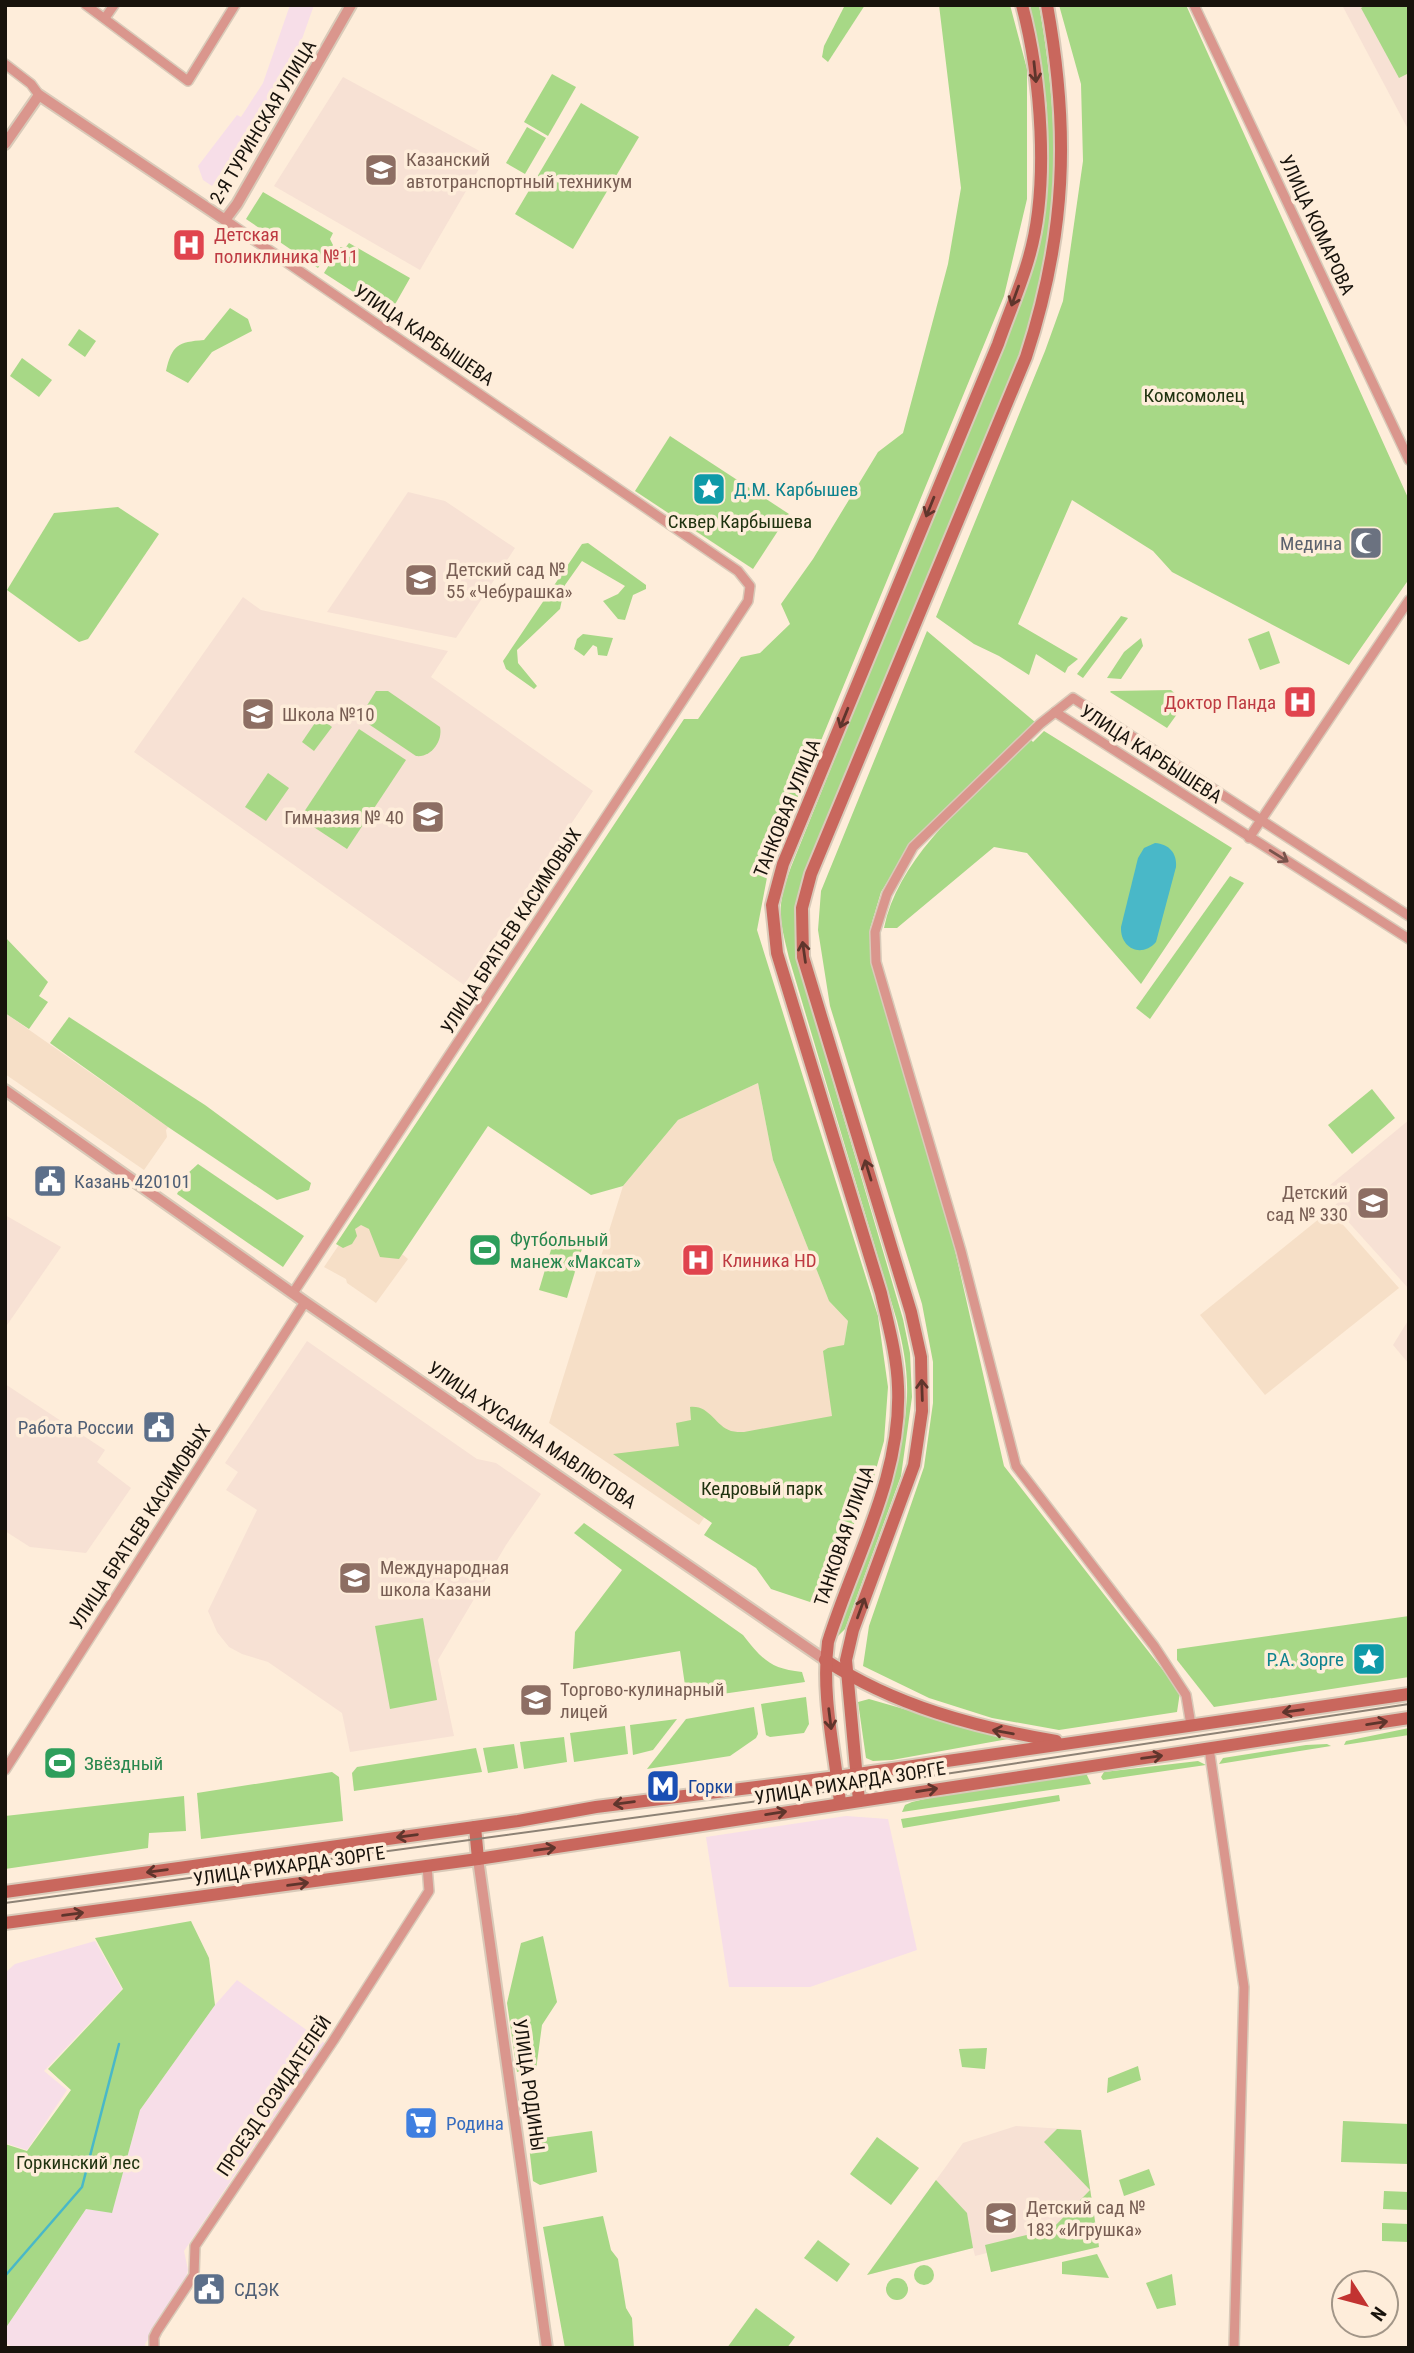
<svg xmlns="http://www.w3.org/2000/svg" width="1414" height="2353" viewBox="0 0 1414 2353" font-family="'Roboto Condensed',sans-serif">
<style>
.built{fill:#f6dfc7}
.industrial{fill:#f7dee8}
.education{fill:#f7e1d4}
.green{fill:#a7d886}
.water{fill:#49b8c8}
.lines{fill:none;stroke-linecap:round;stroke-linejoin:round}
.stream{stroke:#49b8c8;stroke-width:2.5}
.minor-casing{stroke:#d9cab9;stroke-width:12}
.tertiary-casing{stroke:#d9cab9;stroke-width:14}
.secondary-casing{stroke:#d9cab9;stroke-width:16}
.minor{stroke:#da968d;stroke-width:9}
.tertiary{stroke:#da968d;stroke-width:10}
.secondary{stroke:#c9675d;stroke-width:12}
.tram{stroke:#8d8275;stroke-width:2}
.oneway{stroke:#5f352c}
.oneway2{stroke:#79544c}
.labels{text-anchor:middle;dominant-baseline:central;stroke-width:7;stroke-linejoin:round;paint-order:stroke}
.street-label{font-size:19px;fill:#18130c;stroke:#feedda}
.education-label{font-size:19px;fill:#785e54;stroke:#feedda;text-anchor:start}
.health-label{font-size:19px;fill:#be3a42;stroke:#feedda;text-anchor:start}
.park-label{font-size:19px;fill:#203310;stroke:#feedda}
.culture-label{font-size:19px;fill:#0d838f;stroke:#feedda;text-anchor:start}
.worship-label{font-size:19px;fill:#5b616d;stroke:#feedda;text-anchor:end}
.service-label{font-size:19px;fill:#4e5e75;stroke:#feedda;text-anchor:start}
.leisure-label{font-size:19px;fill:#27864d;stroke:#feedda;text-anchor:start}
.transit-label{font-size:19px;fill:#164399;stroke:#feedda;text-anchor:start}
.shop-label{font-size:19px;fill:#366cbe;stroke:#feedda;text-anchor:start}
</style>
<rect width="100%" height="100%" fill="#feedda"/>
<!-- built -->
<g class="built">
<path d="M5 1013 168 1127 166 1130 167 1137 144 1170 5 1074Z"/>
<path d="M758 1083 773 1160 829 1301 848 1321 832 1418 763 1433 699 1525 549 1423 623 1186 678 1120Z"/>
<path d="M1330 1210 1399 1288 1265 1395 1200 1315Z"/>
<path d="M357 1218 408 1259 376 1303 347 1283 346 1279 324 1267Z"/>
</g>
<!-- industrial -->
<g class="industrial">
<path d="M290 5H314L302 39 267 105 212 186 203 180 198 166 237 115 241 117 263 83Z"/>
<path d="M846 1816 888 1819 917 1950 810 1987H729L706 1837Z"/>
<path d="M95 1941 122 1989 44 2071 67 2090 27 2150 5 2143V1973L15 1964Z"/>
<path d="M237 1980 326 2044 266 2128 184 2251 188 2270 185 2282 145 2344 146 2348H13L5 2342 7 2326 86 2209 112 2212 140 2110 215 2005Z"/>
</g>
<!-- education -->
<g class="education">
<path d="M1342 5H1409V131Z"/>
<path d="M343 77 487 155 420 270 274 186Z"/>
<path d="M408 492 445 501 515 548 456 638 327 612Z"/>
<path d="M243 597 261 610 448 651 431 677 593 791 464 985 134 752Z"/>
<path d="M1409 1120V1289L1334 1206 1341 1200 1329 1186Z"/>
<path d="M5 1215 61 1247 5 1328Z"/>
<path d="M1409 1319V1364L1393 1345Z"/>
<path d="M307 1341 477 1459 496 1463 541 1494 506 1545 438 1660 454 1736 350 1752 342 1713 268 1662 242 1654 229 1647 217 1632 208 1611 257 1510 226 1490 238 1472 225 1463Z"/>
<path d="M5 1384 105 1450 97 1462 131 1488 86 1553 30 1547 5 1531Z"/>
<path d="M1016 2126 1081 2130 1099 2247 991 2272 987 2253 975 2256 973 2248 867 2275 963 2143Z"/>
</g>
<!-- green -->
<g class="green">
<path d="M845 5H865L828 62 822 57 824 46Z"/>
<path d="M939 5H1010L1027 69V199L1004 296 769 867 757 930 878 1316 888 1387 884 1441 873 1480 824 1593 813 1603 771 1589 756 1568 704 1535 712 1523 613 1454 679 1446 676 1423 691 1420 690 1407C710 1405 715 1426 731 1431 735 1432 740 1432 744 1432L832 1416 823 1351 828 1348 844 1345 848 1321 829 1301 773 1160 758 1083 678 1120 623 1186 591 1195 488 1126 399 1259 380 1257 369 1229 361 1225 355 1229 357 1236 352 1244 343 1248 336 1244 684 719H698L741 657 760 653 790 624 781 604 813 559 878 452 903 433 948 264 961 188Z"/>
<path d="M1030 5H1039C1054 90 1061 177 1044 263 1037 295 1028 326 1019 357L807 872 795 909 796 956 903 1319 910 1353 912 1397 901 1476 845 1629 838 1636 839 1627C866 1552 903 1477 907 1396 908 1370 903 1345 897 1321L789 958C779 916 776 909 791 867L1018 305 1046 183 1047 157V107Z"/>
<path d="M1059 5H1186L1409 500V579L1349 665 1172 572 1153 551 1072 500 1018 624 1078 659 1068 667 1065 673 1036 654 1029 675 999 656 974 644 936 617 1045 351 1063 301 1083 161 1081 84Z"/>
<path d="M1366 5H1409V73L1399 78 1361 8Z"/>
<path d="M552 74 576 87 548 136 524 122Z"/>
<path d="M581 103 639 137 573 249 515 214Z"/>
<path d="M527 127 546 138 525 174 506 163Z"/>
<path d="M263 192 333 233 330 239 333 245 318 268 246 219Z"/>
<path d="M349 243 410 278 389 315 324 273 340 247 345 248Z"/>
<path d="M230 308 248 319 252 331 212 352 188 383 166 371C172 345 178 342 204 340Z"/>
<path d="M79 329 96 341 85 357 68 345Z"/>
<path d="M22 358 52 380 39 397 10 376Z"/>
<path d="M670 436 789 514 753 569 635 491Z"/>
<path d="M118 507 159 534 88 639 79 642 7 590 54 513Z"/>
<path d="M588 543 646 585V589L633 595 625 620 618 619 603 601 618 594 625 586 582 561 565 585 560 609 517 650 518 663 537 686 534 689 506 669 503 661 582 544Z"/>
<path d="M1121 616 1128 618 1083 678 1077 674Z"/>
<path d="M927 631 1035 722 911 844 881 892 870 929 873 964 954 1246 1004 1466 1180 1692 1177 1712 1059 1730 992 1718 929 1698 863 1666 869 1626 924 1467 933 1403V1362L922 1304 830 1006 818 930 821 891Z"/>
<path d="M1269 631 1280 663 1260 670 1248 639Z"/>
<path d="M583 634 613 638 607 656 598 655 597 647 593 645 584 656 574 649 577 639Z"/>
<path d="M1141 638 1143 646 1121 679 1107 678 1124 652Z"/>
<path d="M1171 690 1185 703 1167 728 1110 692 1111 691Z"/>
<path d="M376 691H388L440 727C443 741 431 758 416 756L367 723 363 712Z"/>
<path d="M319 717 332 727 314 751 302 742Z"/>
<path d="M359 729 406 760 347 849 300 818Z"/>
<path d="M1044 731 1232 848 1141 984 1027 853 994 847 897 928H884C899 853 978 792 1031 740L1033 742Z"/>
<path d="M268 773 289 788 266 821 245 807Z"/>
<path d="M1230 876 1244 883 1150 1019 1136 1008Z"/>
<path d="M5 937 48 982 39 996 48 1002 29 1029 5 1013Z"/>
<path d="M69 1017 205 1105 311 1183 309 1190 277 1200 168 1127 50 1043Z"/>
<path d="M1372 1089 1395 1118 1352 1154 1328 1125Z"/>
<path d="M198 1164 304 1236 283 1267 177 1194 187 1174Z"/>
<path d="M556 1233 584 1242 567 1298 539 1290Z"/>
<path d="M584 1523 743 1635C762 1659 770 1669 802 1672L805 1682 687 1699 680 1651 573 1669 575 1632 622 1570 574 1533Z"/>
<path d="M1409 1616V1677L1214 1707 1177 1660V1649Z"/>
<path d="M423 1618 437 1700 390 1709 375 1626Z"/>
<path d="M806 1697 809 1724 804 1733 770 1737 766 1735 761 1704Z"/>
<path d="M869 1699 1008 1739 892 1760 873 1761 866 1758 858 1702Z"/>
<path d="M754 1707 758 1734 756 1738 730 1756 647 1769 686 1719Z"/>
<path d="M677 1719 653 1750 633 1755 630 1725Z"/>
<path d="M625 1726 628 1754 574 1762 570 1733Z"/>
<path d="M1409 1728V1735L1344 1745 1346 1741Z"/>
<path d="M564 1737 567 1762 524 1769 520 1742Z"/>
<path d="M514 1744 518 1768 488 1773 483 1748Z"/>
<path d="M1327 1744 1331 1746 1219 1764 1223 1758 1306 1745Z"/>
<path d="M476 1748 482 1772 354 1791 352 1773 357 1767Z"/>
<path d="M1198 1761 1206 1765 1103 1780 1101 1777 1104 1772Z"/>
<path d="M332 1772 339 1777 343 1821 201 1839 197 1793Z"/>
<path d="M1086 1773 1091 1784 902 1812 905 1805 912 1802 959 1791Z"/>
<path d="M1059 1795 1060 1801 903 1828 901 1819Z"/>
<path d="M184 1796 186 1831 149 1833 148 1848 5 1869V1816Z"/>
<path d="M191 1921 209 1958 215 2005 140 2110 112 2213 86 2209 5 2329V2144L27 2151 71 2090 48 2069 123 1989 95 1938Z"/>
<path d="M543 1936 557 2002 542 2025 536 2070 517 2072 507 2003 521 1943Z"/>
<path d="M987 2048 985 2069 962 2067 959 2049Z"/>
<path d="M1138 2066 1141 2080 1107 2093 1108 2078Z"/>
<path d="M1343 2121 1409 2124V2164L1341 2162Z"/>
<path d="M1057 2129 1081 2130 1099 2247 991 2272 985 2245 1052 2229 1090 2190 1044 2142Z"/>
<path d="M592 2131 597 2172 540 2185 533 2181 529 2146 535 2139Z"/>
<path d="M877 2137 919 2168 891 2205 850 2174Z"/>
<path d="M1149 2169 1155 2185 1124 2196 1119 2180Z"/>
<path d="M936 2180 967 2213 973 2248 867 2275Z"/>
<path d="M1384 2191 1409 2192V2210L1383 2209Z"/>
<path d="M603 2216 611 2250 618 2259 626 2308 632 2318 634 2348H565L543 2227Z"/>
<path d="M1382 2223 1409 2224V2242L1382 2241Z"/>
<path d="M818 2240 850 2264 837 2282 804 2258Z"/>
<path d="M1097 2254 1109 2278 1062 2274V2262Z"/>
<circle cx="924" cy="2275" r="10"/>
<path d="M1172 2274 1176 2305 1157 2309 1146 2283Z"/>
<circle cx="897" cy="2289" r="11"/>
<path d="M756 2308 795 2337 787 2348H727Z"/>
</g>
<!-- water -->
<path class="water" d="M1155 843C1169 844 1177 853 1176 867L1156 942C1142 958 1120 949 1121 927L1138 858 1144 848Z"/>
<g class="lines">
<!-- stream -->
<path class="stream" d="M5 2276 82 2187 119 2044"/>
<defs>
<g id="minor">
<path d="M86 5 188 81 235 5"/>
<path d="M1194 5 1409 460"/>
<path d="M105 18 114 5"/>
<path d="M5 64 31 84 39 95"/>
<path d="M225 220 738 571 750 586 748 601 293 1293"/>
<path d="M1055 712 1409 939"/>
<path d="M1249 838 1409 600"/>
<path d="M1191 1725 1186 1695 1154 1646 1016 1466 961 1251 876 962 875 932 887 894 913 847 1040 724 1073 698 1409 916"/>
<path d="M1209 1748 1244 1987 1234 2348"/>
<path d="M5 1770 305 1302"/>
<path d="M154 2348V2337L157 2331 194 2275 195 2246 333 2041 429 1891 427 1866"/>
</g>
<g id="tertiary">
<path d="M5 144 39 95 225 220 237 204 351 5"/>
<path d="M5 1090 305 1302 825 1660"/>
<path d="M478 1859 547 2348"/>
</g>
<g id="secondary">
<path d="M825 1660C895 1706 975 1727 1056 1741"/>
<path d="M859 1801 846 1660 853 1630 914 1465 922 1411 921 1357 911 1312 803 957 802 908 811 874 1026 357C1066 235 1070 131 1047 5"/>
<path d="M840 1803C835 1751 821 1695 828 1642 854 1558 902 1477 898 1387 897 1355 888 1324 881 1293L777 953 772 905 783 864 998 344C1008 315 1021 286 1029 257 1050 185 1041 77 1022 5"/>
<path d="M475 1827 478 1859"/>
<path d="M5 1892 518 1821 596 1807 837 1777 1409 1694"/>
<path d="M5 1923 478 1859 1409 1718"/>
</g>
</defs>
<!-- minor casing -->
<use href="#minor" class="minor-casing"/>
<!-- tertiary casing -->
<use href="#tertiary" class="tertiary-casing"/>
<!-- secondary casing -->
<use href="#secondary" class="secondary-casing"/>
<!-- minor -->
<use href="#minor" class="minor"/>
<!-- tertiary -->
<use href="#tertiary" class="tertiary"/>
<!-- secondary -->
<use href="#secondary" class="secondary"/>
<!-- tram -->
<path class="tram" d="M5 1903 839 1790 1409 1704"/>
</g>
<!-- one-way arrows -->
<defs><path id="oneway-shaft" d="M-6 0H5M1.5-3L5.5 0L1.5 3" fill="none" stroke-width="1.6" stroke-linecap="round" stroke-linejoin="round" transform="scale(1.75)"/></defs>
<g class="oneway">
<use href="#oneway-shaft" transform="translate(1035 72) rotate(84)"/>
<use href="#oneway-shaft" transform="translate(1015 296) rotate(110)"/>
<use href="#oneway-shaft" transform="translate(930 507) rotate(112)"/>
<use href="#oneway-shaft" transform="translate(844 718) rotate(112)"/>
<use href="#oneway-shaft" transform="translate(804 952) rotate(-98)"/>
<use href="#oneway-shaft" transform="translate(868 1170) rotate(-107)"/>
<use href="#oneway-shaft" transform="translate(922 1390) rotate(-92)"/>
<use href="#oneway-shaft" transform="translate(861 1608) rotate(-70)"/>
<use href="#oneway-shaft" transform="translate(1293 1711) rotate(172)"/>
<use href="#oneway-shaft" transform="translate(830 1719) rotate(83)"/>
<use href="#oneway-shaft" transform="translate(1377 1723) rotate(-9)"/>
<use href="#oneway-shaft" transform="translate(1003 1732) rotate(-170)"/>
<use href="#oneway-shaft" transform="translate(1152 1757) rotate(-8)"/>
<use href="#oneway-shaft" transform="translate(927 1790) rotate(-9)"/>
<use href="#oneway-shaft" transform="translate(624 1803) rotate(173)"/>
<use href="#oneway-shaft" transform="translate(776 1813) rotate(-9)"/>
<use href="#oneway-shaft" transform="translate(407 1836) rotate(172)"/>
<use href="#oneway-shaft" transform="translate(545 1849) rotate(-8)"/>
<use href="#oneway-shaft" transform="translate(157 1871) rotate(172)"/>
<use href="#oneway-shaft" transform="translate(298 1884) rotate(-8)"/>
<use href="#oneway-shaft" transform="translate(73 1914) rotate(-8)"/>
</g>
<use class="oneway2" href="#oneway-shaft" transform="translate(1279 856) rotate(32)"/>
<!-- icons -->
<defs>
<symbol id="university-square" viewBox="-11 -11 22 22"><rect x="-9" y="-9" width="18" height="18" rx="4" fill="#8d6e63" stroke="#feedda"/><path d="M0-5L7-2L0 1L-7-2ZM-4 1L0 2.5L4 1V4Q0 6-4 4Z" fill="#fff"/></symbol>
<symbol id="hospital-square" viewBox="-11 -11 22 22"><rect x="-9" y="-9" width="18" height="18" rx="4" fill="#e0444e" stroke="#feedda"/><path d="M-5-5h3v3.5h4V-5h3V5h-3V1.5h-4V5h-3Z" fill="#fff"/></symbol>
<symbol id="sight-square" viewBox="-11 -11 22 22"><rect x="-9" y="-9" width="18" height="18" rx="4" fill="#0f9aa8" stroke="#feedda"/><path d="M0-6L1.8-2.2L6-1.7L2.9 1.2L3.7 5.4L0 3.3L-3.7 5.4L-2.9 1.2L-6-1.7L-1.8-2.2Z" fill="#fff"/></symbol>
<symbol id="mosque-square" viewBox="-11 -11 22 22"><rect x="-9" y="-9" width="18" height="18" rx="4" fill="#6b7280" stroke="#feedda"/><path d="M3.5-4.9A6 6 0 1 0 3.5 4.9A5 5 0 1 1 3.5-4.9Z" fill="#fff"/></symbol>
<symbol id="school-square" viewBox="-11 -11 22 22"><rect x="-9" y="-9" width="18" height="18" rx="4" fill="#8d6e63" stroke="#feedda"/><path d="M0-5L7-2L0 1L-7-2ZM-4 1L0 2.5L4 1V4Q0 6-4 4Z" fill="#fff"/></symbol>
<symbol id="civic-square" viewBox="-11 -11 22 22"><rect x="-9" y="-9" width="18" height="18" rx="4" fill="#5c6f8a" stroke="#feedda"/><path d="M-.6-6.5H3V-4.5H.6V-3L4-1V1h2V6H-6V1h2V-1L-.6-3ZM-1.2 2.5V6h2.4V2.5Z" fill="#fff"/></symbol>
<symbol id="stadium-square" viewBox="-11 -11 22 22"><rect x="-9" y="-9" width="18" height="18" rx="4" fill="#2e9e5b" stroke="#feedda"/><path d="M0-5a6.5 5 0 1 0 0 10a6.5 5 0 1 0 0-10ZM-3.5-1.8h7v3.6h-7Z" fill="#fff"/></symbol>
<symbol id="metro-square" viewBox="-11 -11 22 22"><rect x="-9" y="-9" width="18" height="18" rx="4" fill="#1a4fb4" stroke="#feedda"/><path d="M-5.5 5V-5H-3L0 0L3-5H5.5V5H3V-.5L0 4L-3-.5V5Z" fill="#fff"/></symbol>
<symbol id="supermarket-square" viewBox="-11 -11 22 22"><rect x="-9" y="-9" width="18" height="18" rx="4" fill="#3f7fe0" stroke="#feedda"/><path d="M-6-5.5h2.5l.6 2H6L4.5 2H-2.5L-4.4-4H-6ZM-1.5 3.2a1.3 1.3 0 1 0 .1 0ZM3 3.2a1.3 1.3 0 1 0 .1 0Z" fill="#fff"/></symbol>
</defs>
<g fill-rule="evenodd">
<use href="#university-square" x="362" y="151" width="38" height="38"/>
<use href="#hospital-square" x="170" y="226" width="38" height="38"/>
<use href="#sight-square" x="690" y="470" width="38" height="38"/>
<use href="#mosque-square" x="1347" y="524" width="38" height="38"/>
<use href="#school-square" x="402" y="561" width="38" height="38"/>
<use href="#hospital-square" x="1281" y="683" width="38" height="38"/>
<use href="#school-square" x="239" y="695" width="38" height="38"/>
<use href="#school-square" x="409" y="798" width="38" height="38"/>
<use href="#civic-square" x="31" y="1162" width="38" height="38"/>
<use href="#school-square" x="1354" y="1184" width="38" height="38"/>
<use href="#stadium-square" x="466" y="1231" width="38" height="38"/>
<use href="#hospital-square" x="679" y="1241" width="38" height="38"/>
<use href="#civic-square" x="140" y="1408" width="38" height="38"/>
<use href="#school-square" x="336" y="1559" width="38" height="38"/>
<use href="#sight-square" x="1350" y="1640" width="38" height="38"/>
<use href="#university-square" x="517" y="1681" width="38" height="38"/>
<use href="#stadium-square" x="41" y="1744" width="38" height="38"/>
<use href="#metro-square" x="644" y="1767" width="38" height="38"/>
<use href="#supermarket-square" x="402" y="2104" width="38" height="38"/>
<use href="#school-square" x="982" y="2199" width="38" height="38"/>
<use href="#civic-square" x="190" y="2270" width="38" height="38"/>
</g>
<g class="labels">
<!-- street labels -->
<g class="street-label">
<text transform="translate(263 122) rotate(-59)">2-Я ТУРИНСКАЯ УЛИЦА</text>
<text transform="translate(1317 225) rotate(65)">УЛИЦА КОМАРОВА</text>
<text transform="translate(424 335) rotate(34)">УЛИЦА КАРБЫШЕВА</text>
<text transform="translate(1151 754) rotate(33)">УЛИЦА КАРБЫШЕВА</text>
<text transform="translate(787 808) rotate(-68)">ТАНКОВАЯ УЛИЦА</text>
<text transform="translate(511 931) rotate(-57)">УЛИЦА БРАТЬЕВ КАСИМОВЫХ</text>
<text transform="translate(532 1435) rotate(34)">УЛИЦА ХУСАИНА МАВЛЮТОВА</text>
<text transform="translate(140 1527) rotate(-57)">УЛИЦА БРАТЬЕВ КАСИМОВЫХ</text>
<text transform="translate(844 1536) rotate(-71)">ТАНКОВАЯ УЛИЦА</text>
<text transform="translate(850 1783) rotate(-9)">УЛИЦА РИХАРДА ЗОРГЕ</text>
<text transform="translate(289 1866) rotate(-8)">УЛИЦА РИХАРДА ЗОРГЕ</text>
<text transform="translate(529 2085) rotate(82)">УЛИЦА РОДИНЫ</text>
<text transform="translate(274 2096) rotate(-56)">ПРОЕЗД СОЗИДАТЕЛЕЙ</text>
</g>
<!-- education labels -->
<g class="education-label">
<text x="406" y="159">Казанский<tspan x="406" dy="22">автотранспортный техникум</tspan></text>
<text x="446" y="569">Детский сад №<tspan x="446" dy="22">55 «Чебурашка»</tspan></text>
<text x="282" y="714">Школа №10</text>
<text x="404" y="817" text-anchor="end">Гимназия № 40</text>
<text x="1348" y="1192" text-anchor="end">Детский<tspan x="1348" dy="22">сад № 330</tspan></text>
<text x="380" y="1567">Международная<tspan x="380" dy="22">школа Казани</tspan></text>
<text x="560" y="1689">Торгово-кулинарный<tspan x="560" dy="22">лицей</tspan></text>
<text x="1026" y="2207">Детский сад №<tspan x="1026" dy="22">183 «Игрушка»</tspan></text>
</g>
<!-- health labels -->
<g class="health-label">
<text x="214" y="234">Детская<tspan x="214" dy="22">поликлиника №11</tspan></text>
<text x="1276" y="702" text-anchor="end">Доктор Панда</text>
<text x="722" y="1260">Клиника HD</text>
</g>
<!-- park labels -->
<g class="park-label">
<text x="1194" y="395">Комсомолец</text>
<text x="740" y="521">Сквер Карбышева</text>
<text x="762" y="1488">Кедровый парк</text>
<text x="78" y="2162">Горкинский лес</text>
</g>
<!-- culture labels -->
<g class="culture-label">
<text x="734" y="489">Д.М. Карбышев</text>
<text x="1344" y="1659" text-anchor="end">Р.А. Зорге</text>
</g>
<!-- worship labels -->
<g class="worship-label">
<text x="1342" y="543">Медина</text>
</g>
<!-- service labels -->
<g class="service-label">
<text x="74" y="1181">Казань 420101</text>
<text x="134" y="1427" text-anchor="end">Работа России</text>
<text x="234" y="2289">СДЭК</text>
</g>
<!-- leisure labels -->
<g class="leisure-label">
<text x="510" y="1239">Футбольный<tspan x="510" dy="22">манеж «Максат»</tspan></text>
<text x="84" y="1763">Звёздный</text>
</g>
<!-- transit labels -->
<g class="transit-label">
<text x="688" y="1786">Горки</text>
</g>
<!-- shop labels -->
<g class="shop-label">
<text x="446" y="2123">Родина</text>
</g>
</g>
<!-- border -->
<rect width="1414" height="2353" fill="none" stroke="#18130c" stroke-width="14"/>
<!-- north arrow -->
<g transform="translate(1365 2304) rotate(126)"><circle r="33" fill="#feedda" stroke="#a29688" stroke-width="2"/>
<path d="M0-5L12 26L0 18L-12 26Z" fill="#c23331"/>
<text y="-10" font-size="19" font-weight="bold" text-anchor="middle" fill="#18130c">N</text>
</g>
</svg>
